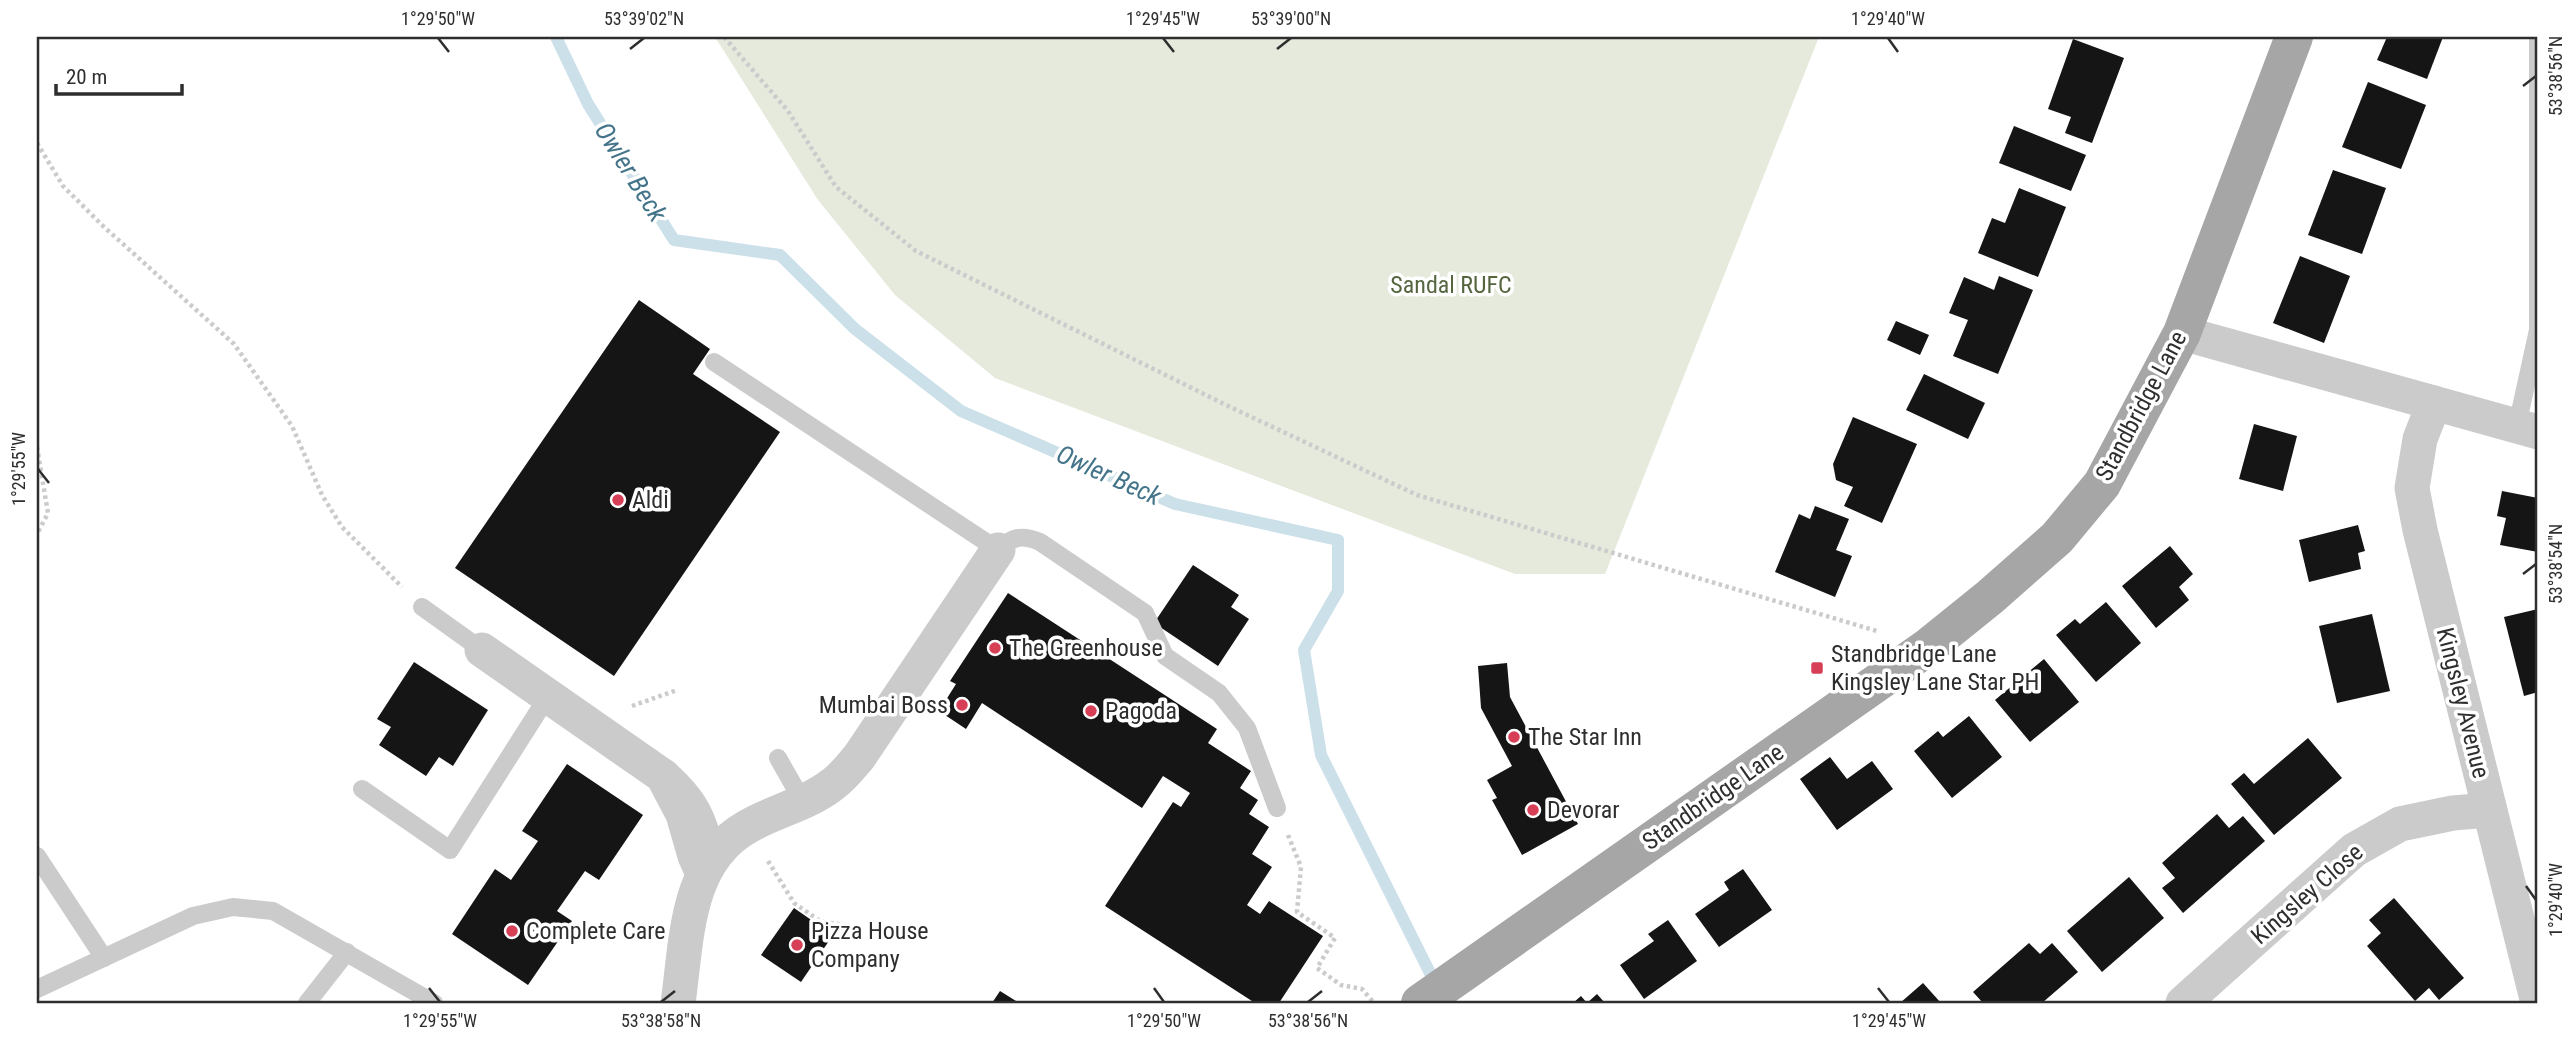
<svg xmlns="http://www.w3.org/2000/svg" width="2575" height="1040" viewBox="0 0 2575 1040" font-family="'Roboto Condensed',sans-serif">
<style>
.green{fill:#e5eadd}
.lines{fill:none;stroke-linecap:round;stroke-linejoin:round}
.stream{stroke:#cbe0e9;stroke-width:12}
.building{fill:#151515}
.path{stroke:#cbcbcb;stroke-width:4.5;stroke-dasharray:3.5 3.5;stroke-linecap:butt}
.lane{stroke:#cbcbcb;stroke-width:18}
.street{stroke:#cbcbcb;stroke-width:35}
.primary{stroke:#a6a6a6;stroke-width:38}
.ticks{fill:none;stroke:#2e2e2e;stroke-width:2.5}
.poi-dot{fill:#d73f57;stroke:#fff;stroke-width:2.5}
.labels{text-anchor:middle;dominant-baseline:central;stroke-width:7;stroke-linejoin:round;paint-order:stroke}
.park-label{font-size:24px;fill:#55663f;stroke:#fff}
.street-label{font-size:24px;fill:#2e2e2e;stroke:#fff}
.poi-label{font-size:24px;fill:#2e2e2e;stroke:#fff;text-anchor:start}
.water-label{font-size:26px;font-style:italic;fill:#43748a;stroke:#fff}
.neatline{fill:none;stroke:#2e2e2e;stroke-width:2.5}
.ticks-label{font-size:18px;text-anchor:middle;fill:#2e2e2e}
</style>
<rect width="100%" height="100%" fill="#fff"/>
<!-- green -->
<path class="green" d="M715 37H1819L1605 574H1515L995 378 895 295 818 200Z"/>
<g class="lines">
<!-- stream -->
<path class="stream" d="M556 37 588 104 674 240 780 255 855 329 961 411 1175 504 1338 540V591L1304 650 1321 755 1437 987"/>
</g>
<!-- building -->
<g class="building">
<path d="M2387 37H2443L2427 79 2377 60Z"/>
<path d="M2073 39 2124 58 2092 143 2065 133 2071 117 2048 109Z"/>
<path d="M2368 82 2426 105 2401 169 2342 147Z"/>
<path d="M2014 126 2086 155 2071 191 1999 163Z"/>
<path d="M2333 170 2386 188 2362 254 2308 235Z"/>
<path d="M2019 188 2066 207 2038 277 1978 253 1992 218 2005 223Z"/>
<path d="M2300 256 2350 276 2324 343 2273 323Z"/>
<path d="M1999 276 2033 290 1998 374 1953 356 1968 320 1949 313 1964 277 1994 290Z"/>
<path d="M639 300 710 349 693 374 780 432 614 676 455 568Z"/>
<path d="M1896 321 1929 335 1920 355 1887 340Z"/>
<path d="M1924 374 1985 403 1968 439 1906 410Z"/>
<path d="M1853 417 1917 444 1882 523 1844 506 1853 487 1836 480 1833 464Z"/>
<path d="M2254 424 2297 436 2283 491 2239 479Z"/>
<path d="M2502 491 2538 498V552L2500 545 2506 518 2497 516Z"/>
<path d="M1815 506 1849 519 1836 550 1852 556 1835 597 1775 572 1799 514 1810 519Z"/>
<path d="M2358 525 2365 551 2358 553 2361 569 2309 582 2299 540Z"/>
<path d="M2170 546 2193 574 2179 587 2189 600 2156 628 2122 586Z"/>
<path d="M1193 565 1239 595 1231 607 1249 619 1218 666 1154 623Z"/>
<path d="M1008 593 1217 729 1208 743 1251 771 1240 788 1258 800 1249 814 1269 827 1252 854 1272 867 1247 905 1260 914 1269 901 1323 936 1279 1003H1255L1105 906 1173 802 1181 807 1190 793 1163 776 1142 808 982 703 966 729 939 711 956 684 950 681Z"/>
<path d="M2106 602 2141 643 2096 682 2056 635 2075 619 2080 624Z"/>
<path d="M2538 609V692L2524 696 2504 617Z"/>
<path d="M2372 614 2390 691 2337 703 2319 626Z"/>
<path d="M2044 659 2079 702 2030 742 1995 700Z"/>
<path d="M414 662 488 710 453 766 439 757 426 776 379 745 391 727 377 719Z"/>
<path d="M1507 663 1510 697 1578 824 1522 855 1492 800 1497 798 1487 780 1512 766 1481 708 1478 666Z"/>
<path d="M1969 716 2002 757 1952 798 1914 751 1938 731 1943 737Z"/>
<path d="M2308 738 2342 778 2274 835 2231 784 2244 773 2254 784Z"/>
<path d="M1830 757 1847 779 1872 761 1893 789 1837 830 1800 779Z"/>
<path d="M567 764 643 815 599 880 585 871 557 911 572 921 528 985 452 934 495 869 511 880 538 841 522 831Z"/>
<path d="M2217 814 2229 828 2243 816 2265 841 2183 913 2162 888 2175 878 2162 863Z"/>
<path d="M1743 869 1772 910 1719 947 1695 914 1729 890 1724 882Z"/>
<path d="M2129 877 2164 918 2102 972 2067 931Z"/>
<path d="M2394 898 2464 978 2439 1000 2429 988 2415 1001 2367 946 2381 933 2369 920Z"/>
<path d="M794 908 833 935 801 982 761 955Z"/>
<path d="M1668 920 1697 961 1644 999 1620 965 1654 941 1648 934Z"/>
<path d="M2029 943 2040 954 2052 943 2078 972 2042 1003H1983L1973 992Z"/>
<path d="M1923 983 1941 1003H1900Z"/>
<path d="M1000 991 1019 1003H992Z"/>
<path d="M1597 994 1605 1003H1573L1581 996 1587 1003Z"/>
</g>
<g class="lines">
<!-- path -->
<g class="path">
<path d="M724 37 788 111 836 187 916 251 1224 404 1417 495 1877 631"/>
<path d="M37 143 63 186 103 226 234 344 292 426 322 495 342 527 402 587"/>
<path d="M37 447 48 513 37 534"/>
<path d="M632 706 677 690"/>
<path d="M1288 835 1301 867 1297 912 1335 938 1317 968 1341 985 1362 989 1374 1003"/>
<path d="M768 861 794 903 820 921 856 927"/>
</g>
<!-- lane -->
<g class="lane">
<path d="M714 362 998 550C1012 537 1021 534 1040 542L1145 613 1165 656 1219 693 1247 728 1277 808"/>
<path d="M2517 426 2538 330V37"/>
<path d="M422 607 482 650"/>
<path d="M778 758 803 802"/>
<path d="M362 789 450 850 548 696"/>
<path d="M37 856 104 958"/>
<path d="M37 989 193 916 233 907 273 911 434 1003"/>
<path d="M307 1003 347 952"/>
</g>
<!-- street -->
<g class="street">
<path d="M2182 333 2538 432"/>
<path d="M2434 403 2420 439 2412 488 2420 530 2538 1003"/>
<path d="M482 650 663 776"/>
<path d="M703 874 695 856 683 814 663 776C695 805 698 818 710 859"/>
<path d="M678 1003C687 941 685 862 747 827 774 811 808 804 833 784 843 777 851 766 859 757L998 550"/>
<path d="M2183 1003 2354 850 2400 824 2453 813 2489 810"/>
</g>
<!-- primary -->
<path class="primary" d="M1420 1003 1928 647 1990 597 2057 538 2102 484 2182 333 2294 37"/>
</g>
<!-- ticks -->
<path class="ticks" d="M438 38 449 52M1163 38 1174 52M1888 38 1898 52M630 49 644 38M1277 49 1291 38M2523 86 2536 76M38 469 49 483M2523 574 2536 564M2526 886 2536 900M429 988 440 1002M1154 988 1164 1002M1878 988 1889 1002M661 1002 675 991M1308 1002 1322 991"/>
<!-- markers -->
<g class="poi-dot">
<circle cx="618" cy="500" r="7"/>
<circle cx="995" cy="648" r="7"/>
<rect x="1810" y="661" width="14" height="14" rx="3.5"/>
<circle cx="962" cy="705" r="7"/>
<circle cx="1091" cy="711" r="7"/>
<circle cx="1514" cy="737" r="7"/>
<circle cx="1533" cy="810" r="7"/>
<circle cx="512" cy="931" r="7"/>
<circle cx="797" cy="945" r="7"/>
</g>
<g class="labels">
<!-- park labels -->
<g class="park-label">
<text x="1451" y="285">Sandal RUFC</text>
</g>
<!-- street labels -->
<g class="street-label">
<text transform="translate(2141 406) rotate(-62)">Standbridge Lane</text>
<text transform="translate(2463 703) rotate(76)">Kingsley Avenue</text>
<text transform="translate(1713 797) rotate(-35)">Standbridge Lane</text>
<text transform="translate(2307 894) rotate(-41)">Kingsley Close</text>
</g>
<!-- poi labels -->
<g class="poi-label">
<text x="632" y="500">Aldi</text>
<text x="1009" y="648">The Greenhouse</text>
<text x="1831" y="654">Standbridge Lane<tspan x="1831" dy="28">Kingsley Lane Star PH</tspan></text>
<text x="948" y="705" text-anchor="end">Mumbai Boss</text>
<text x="1105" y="711">Pagoda</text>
<text x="1528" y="737">The Star Inn</text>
<text x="1547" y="810">Devorar</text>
<text x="526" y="931">Complete Care</text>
<text x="811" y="931">Pizza House<tspan x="811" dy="28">Company</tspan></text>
</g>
<!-- water labels -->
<g class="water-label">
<text transform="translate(631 172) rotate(58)">Owler Beck</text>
<text transform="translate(1109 475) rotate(24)">Owler Beck</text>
</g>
</g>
<!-- border -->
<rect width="2575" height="1040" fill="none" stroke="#ffffff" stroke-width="77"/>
<!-- scale -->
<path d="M56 84v10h126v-10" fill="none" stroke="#2e2e2e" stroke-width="3.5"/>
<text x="66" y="84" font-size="21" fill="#2e2e2e" stroke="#ffffff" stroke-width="5" paint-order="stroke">20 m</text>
<rect x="38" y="38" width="2498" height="964" class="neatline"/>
<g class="ticks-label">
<text x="438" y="25">1°29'50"W</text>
<text x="644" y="25">53°39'02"N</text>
<text x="1163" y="25">1°29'45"W</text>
<text x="1291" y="25">53°39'00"N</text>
<text x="1888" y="25">1°29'40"W</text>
<text transform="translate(2556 76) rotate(-90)" y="6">53°38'56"N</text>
<text transform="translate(19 469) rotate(-90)" y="6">1°29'55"W</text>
<text transform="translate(2556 564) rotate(-90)" y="6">53°38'54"N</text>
<text transform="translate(2556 900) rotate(-90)" y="6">1°29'40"W</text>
<text x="440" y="1027">1°29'55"W</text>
<text x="661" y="1027">53°38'58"N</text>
<text x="1164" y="1027">1°29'50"W</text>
<text x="1308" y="1027">53°38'56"N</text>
<text x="1889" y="1027">1°29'45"W</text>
</g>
</svg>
